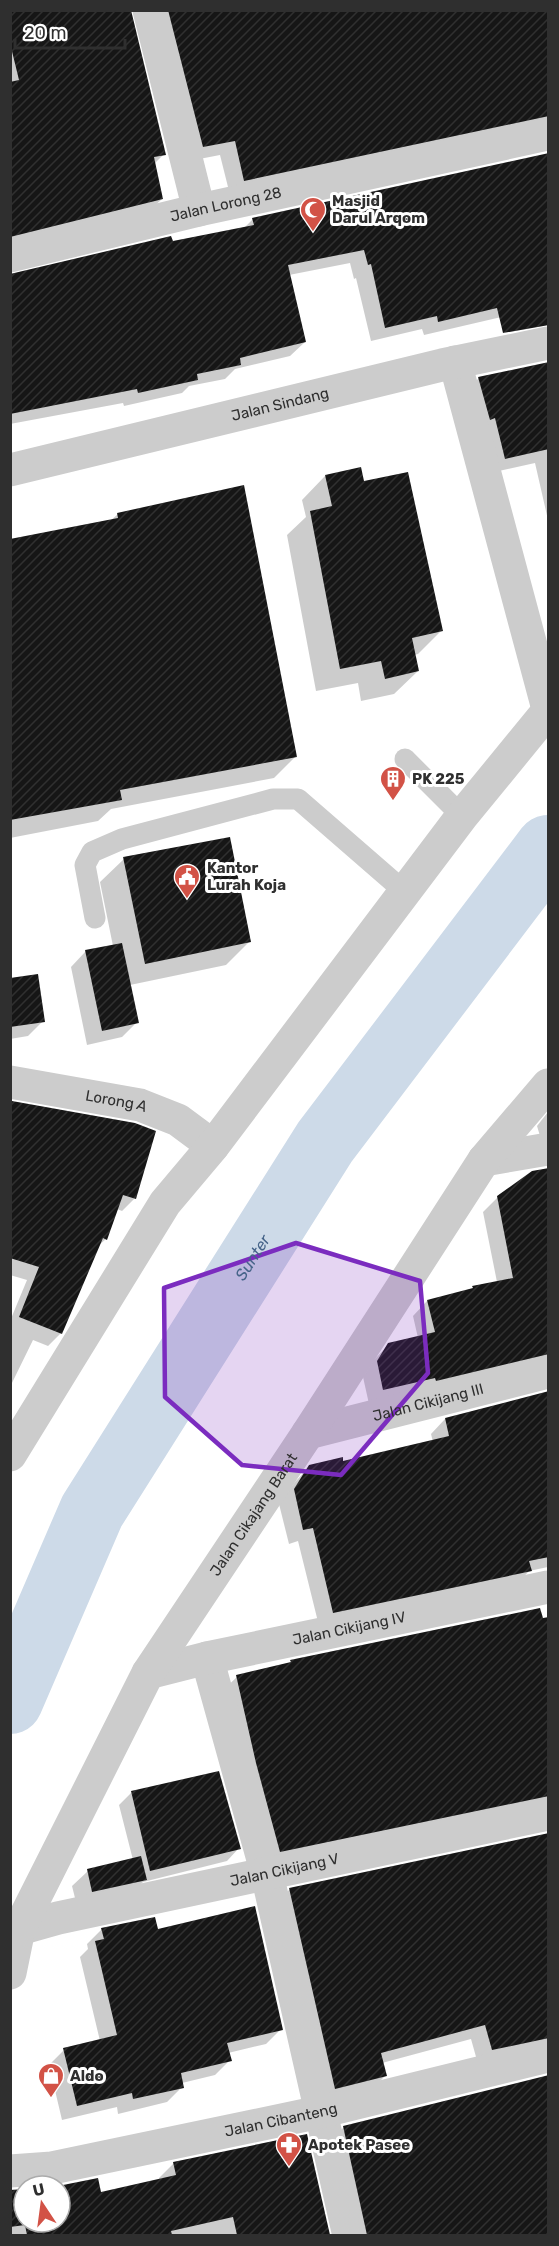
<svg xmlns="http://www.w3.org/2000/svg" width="559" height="2246" viewBox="0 0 559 2246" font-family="Rubik,sans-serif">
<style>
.shadow{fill:#0003}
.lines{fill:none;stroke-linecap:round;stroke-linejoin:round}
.river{stroke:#cddae8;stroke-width:66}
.building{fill:url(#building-hatch)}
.service{stroke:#ccc;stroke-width:21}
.minor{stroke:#ccc;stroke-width:33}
.tertiary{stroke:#ccc;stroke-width:33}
.marked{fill:#7b2cbf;fill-opacity:0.2;stroke:#7b2cbf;stroke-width:4.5;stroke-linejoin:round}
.labels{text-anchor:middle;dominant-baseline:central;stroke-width:6;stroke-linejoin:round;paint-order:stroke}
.poi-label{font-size:15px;font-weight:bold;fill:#2f2f2f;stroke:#fff;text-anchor:start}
.street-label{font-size:15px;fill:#2f2f2f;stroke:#fff}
.water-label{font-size:16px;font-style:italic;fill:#466489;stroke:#fff}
</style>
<defs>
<pattern id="building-hatch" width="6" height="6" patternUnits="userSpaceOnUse" patternTransform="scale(1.5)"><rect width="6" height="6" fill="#161616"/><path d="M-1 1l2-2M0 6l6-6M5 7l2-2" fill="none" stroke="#303030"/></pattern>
</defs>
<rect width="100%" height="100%" fill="#fff"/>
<!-- shadow -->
<g class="shadow">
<path d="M10 10 164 154 154 164 162 199 147 213 10 247Z"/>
<path d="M148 10H548V137L230 195 220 155 189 161Z"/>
<path d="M548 155V306L424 335 422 329 371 341 356 278 354 279 350 263 289 275 305 342 290 356 235 369 225 379 189 386 182 393 124 406 123 403 10 424V276L244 228 253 219Z"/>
<path d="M548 364V520L535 463 490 473 465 392 479 378Z"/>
<path d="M325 476 363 483 442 630 418 654 414 655 418 671 394 694 361 701 358 683 316 691 287 535 306 517 302 500Z"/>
<path d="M118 514 295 757 274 778 111 809 98 821 10 838V540L110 521Z"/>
<path d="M124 859 249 942 226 965 130 985 137 1022 122 1037 87 1045 71 967 86 951 113 946 100 882Z"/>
<path d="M10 979 43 1021 28 1036 10 1039Z"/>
<path d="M10 1103 134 1125 135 1198 122 1211 117 1209 106 1239 98 1246 61 1333 48 1346 33 1340 10 1387V1321L27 1280 10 1275Z"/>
<path d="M548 1112V1155L544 1149 537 1126Z"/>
<path d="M548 1169V1377L369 1404 363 1377 374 1360 389 1344 418 1338 413 1316 427 1301 497 1282 483 1212 498 1197Z"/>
<path d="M548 1393V1567L529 1571 515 1586 319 1626 298 1541 289 1544 279 1504 295 1482 310 1466 342 1463 433 1442 431 1434 445 1419Z"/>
<path d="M548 1618V1818L266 1866 222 1691 237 1677 288 1664 291 1661Z"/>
<path d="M218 1773 239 1848 227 1861 143 1882 130 1895 77 1906 72 1886 88 1871 133 1860 119 1805 131 1793Z"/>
<path d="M548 1835V2060L478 2064 471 2039 382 2063 385 2076 370 2091 320 2103 275 1904 290 1889Z"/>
<path d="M102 1929 157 1931 281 2029 266 2044 228 2053 230 2060 215 2075 182 2083V2087L167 2102 118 2114 117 2107 62 2120 49 2065 64 2050 100 2041 80 1957 88 1949 87 1944Z"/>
<path d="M548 2077V2236H350L329 2142 344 2127Z"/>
<path d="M306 2136 328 2236H10V2191L24 2190V2222H60V2187L99 2194 159 2180V2178L174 2163Z"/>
</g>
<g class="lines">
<!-- river -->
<path class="river" id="s1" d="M10 1701 92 1511 325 1142 548 848"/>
</g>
<!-- building -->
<g class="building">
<path d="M10 10H131L166 155 154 157 163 199 10 237V82L19 80 10 43Z"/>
<path d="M168 10H549V116L244 181 235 141 203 147Z"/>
<path d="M549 153V325L503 333 497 308 438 322 437 316 385 328 371 264 368 265 364 250 288 265 306 342 240 358 241 365 197 374 198 380 138 393 137 389 10 414V274L171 236 173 241 254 225 252 218Z"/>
<path d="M549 362V449L505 459 495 418 490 420 478 377Z"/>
<path d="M361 467 364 481 408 472 443 631 412 638 419 671 385 679 381 661 340 669 310 511 332 506 325 475Z"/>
<path d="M244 485 297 757 120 790 122 800 10 820V539L118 518 117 513Z"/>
<path d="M230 837 251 942 145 964 123 857Z"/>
<path d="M122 943 139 1023 102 1031 85 950Z"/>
<path d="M38 974 45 1022 10 1027V978Z"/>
<path d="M12 1101 135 1123 156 1131 136 1199 123 1195 107 1240 103 1238 62 1334 19 1317 39 1267 10 1258Z"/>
<path d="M549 1168V1354L436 1381 435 1378 383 1390 377 1361 388 1343 435 1332 427 1300 473 1288 472 1286 513 1278 497 1196 532 1171Z"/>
<path d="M549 1391V1557L529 1561 532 1571 333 1613 313 1528 303 1530 294 1489 309 1465 343 1457V1461L449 1436 445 1418Z"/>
<path d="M540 1608 543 1618 549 1617V1796L280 1852 256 1763 236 1675 291 1662 290 1660Z"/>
<path d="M219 1771 241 1849 150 1871 131 1791Z"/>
<path d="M549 1833V2038L492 2050 485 2025 381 2053 387 2076 335 2089 289 1888Z"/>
<path d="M141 1856 147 1880 92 1892 87 1869Z"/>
<path d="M255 1906 283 2030 227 2043 232 2061 181 2073 184 2088 133 2099 132 2093 77 2106 63 2048 117 2035 95 1941 104 1939 101 1928 155 1917 158 1929Z"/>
<path d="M549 2075V2235H367L343 2126Z"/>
<path d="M307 2134 330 2235H237L233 2217 171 2231 172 2235H27L25 2225 10 2227V2190L24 2189V2222H60V2186H58L98 2178 101 2192 176 2175 173 2162Z"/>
</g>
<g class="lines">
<!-- service -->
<g class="service">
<path d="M405 759 462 816"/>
<path d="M95 918 85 865 92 852 122 839 273 799H298L405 892"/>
</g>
<!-- minor -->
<g class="minor">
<path d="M149 10 199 210"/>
<path id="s2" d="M10 256 199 210 548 134"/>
<path d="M455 362 548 709"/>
<path id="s3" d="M10 1082 140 1105 178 1120 213 1146"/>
<path d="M484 1160 548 1149"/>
<path id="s4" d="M308 1433 548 1372"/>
<path d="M10 1455 165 1203 213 1146 462 816 548 711"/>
<path d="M207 1658 267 1874 349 2236"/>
<path id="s5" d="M148 1673 207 1658 548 1587"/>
<path id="s6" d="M19 1929 58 1918 548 1814"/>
<path id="s7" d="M10 1973 19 1929 148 1673 308 1433 484 1160 548 1085"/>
</g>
<!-- tertiary -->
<g class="tertiary">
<path id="s8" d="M10 470 442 365 548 343"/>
<path id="s9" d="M10 2171 52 2168 320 2112 548 2056"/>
</g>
</g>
<!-- marked area -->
<path class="marked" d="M296 1243 420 1281 428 1373 341 1475 242 1465 165 1397 164 1288Z"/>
<!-- icons -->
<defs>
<symbol id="mosque-pin" viewBox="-11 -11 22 30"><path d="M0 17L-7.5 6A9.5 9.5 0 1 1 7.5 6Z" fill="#d25246" stroke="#fff"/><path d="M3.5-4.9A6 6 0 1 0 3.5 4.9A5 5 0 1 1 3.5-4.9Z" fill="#fff"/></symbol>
<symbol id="building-pin" viewBox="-11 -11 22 30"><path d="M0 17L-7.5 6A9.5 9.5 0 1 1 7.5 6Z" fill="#d25246" stroke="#fff"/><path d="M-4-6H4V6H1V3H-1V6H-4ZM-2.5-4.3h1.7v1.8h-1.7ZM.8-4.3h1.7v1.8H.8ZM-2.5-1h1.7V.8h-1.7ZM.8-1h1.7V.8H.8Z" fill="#fff"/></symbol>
<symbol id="civic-pin" viewBox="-11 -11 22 30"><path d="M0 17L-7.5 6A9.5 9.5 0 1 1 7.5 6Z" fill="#d25246" stroke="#fff"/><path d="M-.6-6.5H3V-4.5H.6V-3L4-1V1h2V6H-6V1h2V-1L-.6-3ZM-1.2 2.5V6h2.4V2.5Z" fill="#fff"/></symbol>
<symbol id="shop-pin" viewBox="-11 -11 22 30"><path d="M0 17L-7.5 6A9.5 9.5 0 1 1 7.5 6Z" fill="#d25246" stroke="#fff"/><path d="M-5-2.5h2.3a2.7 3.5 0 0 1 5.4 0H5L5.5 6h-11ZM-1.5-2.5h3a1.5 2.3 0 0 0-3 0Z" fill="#fff"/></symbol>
<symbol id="pharmacy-pin" viewBox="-11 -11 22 30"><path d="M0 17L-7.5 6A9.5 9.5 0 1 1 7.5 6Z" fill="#d25246" stroke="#fff"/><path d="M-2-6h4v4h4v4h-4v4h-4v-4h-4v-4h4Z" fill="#fff"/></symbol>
</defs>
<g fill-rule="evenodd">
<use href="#mosque-pin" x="298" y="195" width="30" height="40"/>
<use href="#building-pin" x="378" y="764" width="30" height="40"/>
<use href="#civic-pin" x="172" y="862" width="30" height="40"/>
<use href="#shop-pin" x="36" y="2061" width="30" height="40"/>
<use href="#pharmacy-pin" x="274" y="2130" width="30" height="40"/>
</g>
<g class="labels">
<!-- poi labels -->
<g class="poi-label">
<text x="332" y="201">Masjid<tspan x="332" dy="17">Darul Arqom</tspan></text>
<text x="412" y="779">PK 225</text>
<text x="207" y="868">Kantor<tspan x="207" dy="17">Lurah Koja</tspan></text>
<text x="70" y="2076">Aldo</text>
<text x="308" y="2145">Apotek Pasee</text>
</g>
<!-- street labels -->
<g class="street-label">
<text stroke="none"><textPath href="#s2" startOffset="222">Jalan Lorong 28</textPath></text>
<text stroke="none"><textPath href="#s8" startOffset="278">Jalan Sindang</textPath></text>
<text stroke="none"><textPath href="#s3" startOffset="108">Lorong A</textPath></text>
<text stroke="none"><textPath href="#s4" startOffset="124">Jalan Cikijang III</textPath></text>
<text stroke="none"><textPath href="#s7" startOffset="522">Jalan Cikajang Barat</textPath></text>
<text stroke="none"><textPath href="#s5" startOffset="206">Jalan Cikijang IV</textPath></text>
<text stroke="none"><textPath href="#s6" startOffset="272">Jalan Cikijang V</textPath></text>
<text stroke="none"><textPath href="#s9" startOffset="276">Jalan Cibanteng</textPath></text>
</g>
<!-- water labels -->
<g class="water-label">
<text stroke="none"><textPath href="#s1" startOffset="507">Sunter</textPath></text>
</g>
</g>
<!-- border -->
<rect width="559" height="2246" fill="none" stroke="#2f2f2f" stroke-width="24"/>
<!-- north arrow -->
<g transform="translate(42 2204) rotate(347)"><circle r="28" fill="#ffffff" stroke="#acacac" stroke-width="1.5"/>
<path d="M0-4.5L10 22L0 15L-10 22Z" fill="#d25246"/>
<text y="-9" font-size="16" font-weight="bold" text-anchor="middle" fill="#2f2f2f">U</text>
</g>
<!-- scale -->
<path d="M15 39v9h110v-9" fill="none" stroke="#2f2f2f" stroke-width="3"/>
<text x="24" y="39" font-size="18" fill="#2f2f2f" stroke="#ffffff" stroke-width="4.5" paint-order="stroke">20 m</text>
</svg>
